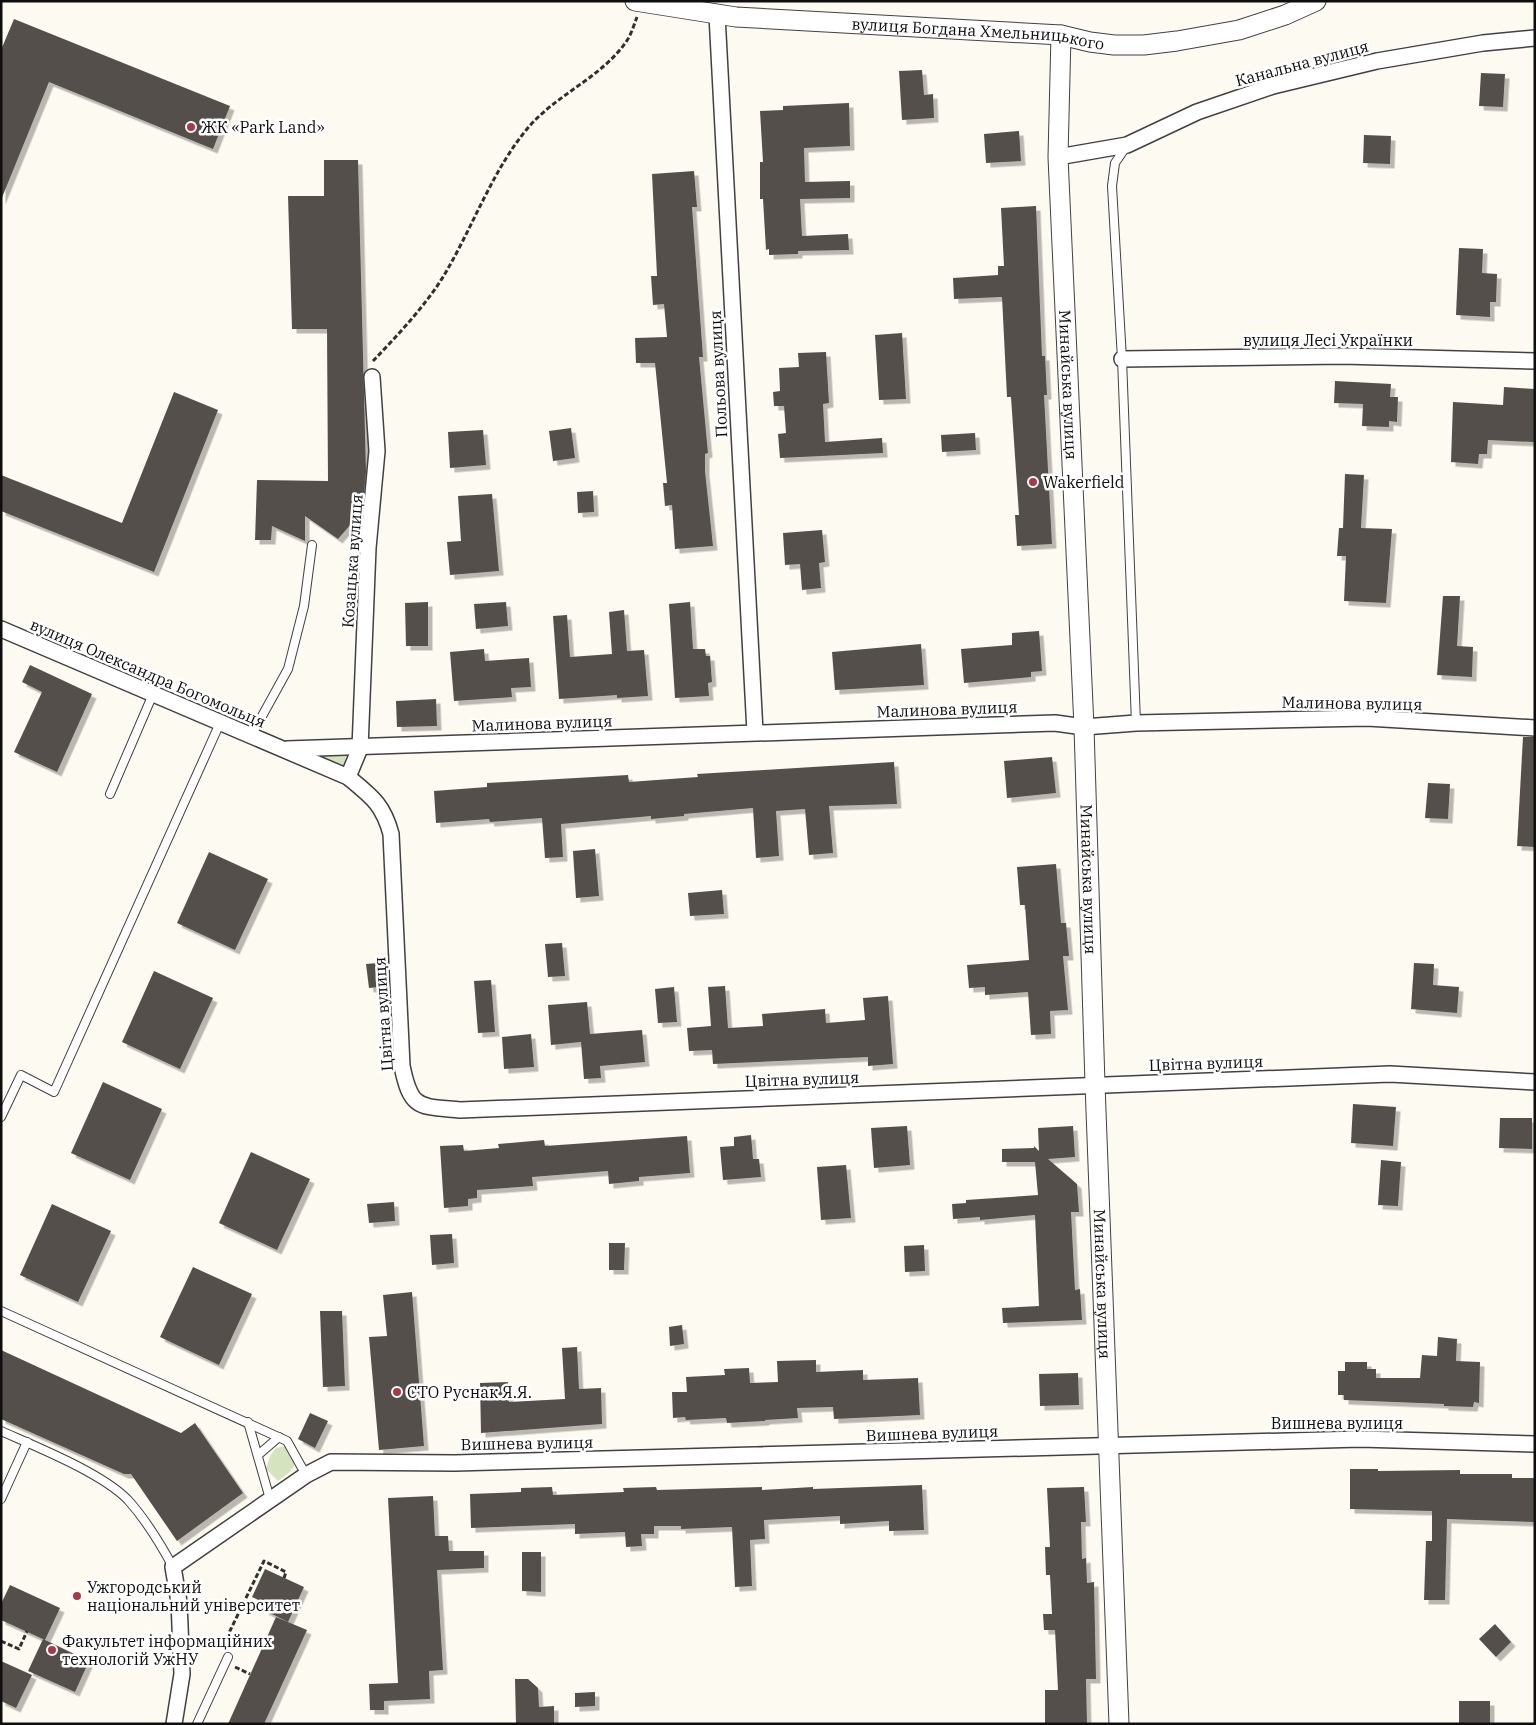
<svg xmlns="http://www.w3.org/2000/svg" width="1536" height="1725" viewBox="0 0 1536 1725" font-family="'IBM Plex Serif',serif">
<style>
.green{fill:#d5e4bf}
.building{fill:#554f4c;filter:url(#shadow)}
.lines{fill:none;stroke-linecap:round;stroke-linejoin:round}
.service-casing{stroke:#414141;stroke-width:10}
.minor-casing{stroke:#414141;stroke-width:18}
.tertiary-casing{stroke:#414141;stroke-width:21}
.path{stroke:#303030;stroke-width:3;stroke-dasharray:5 2.5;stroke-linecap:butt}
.service{stroke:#fff;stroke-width:8}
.minor{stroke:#fff;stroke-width:15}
.tertiary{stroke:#fff;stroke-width:19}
.poi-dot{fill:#ac3847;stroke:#fff;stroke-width:2}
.labels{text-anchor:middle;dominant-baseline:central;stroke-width:5;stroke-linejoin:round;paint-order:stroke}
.street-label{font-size:16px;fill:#0e0e0e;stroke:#fff}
.poi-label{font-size:16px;fill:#0e0e0e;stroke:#fff;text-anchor:start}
</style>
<defs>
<filter id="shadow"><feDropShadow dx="4.5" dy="4.5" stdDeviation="0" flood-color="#0004"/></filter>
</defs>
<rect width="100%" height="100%" fill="#fdfaf1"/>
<!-- green -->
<g class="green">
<path d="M347 753 344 766 317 756Z"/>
<path d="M286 1446 295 1464 290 1472 278 1481 266 1469 270 1456 276 1448Z"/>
</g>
<!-- building -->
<g class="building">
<path d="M14 19 230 106 213 149 49 82 1 200V50Z"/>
<path d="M922 70 924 95 933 94 934 118 902 120 899 71Z"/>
<path d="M1481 73 1505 74 1503 107 1479 106Z"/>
<path d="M849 103 850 146 804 148 805 182 850 181V198L800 199 802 236 848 234 849 250 798 251V254L769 255V249L766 250 763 199H760V162H763L760 111 783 110V106Z"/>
<path d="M1019 131 1021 161 986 163 984 134Z"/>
<path d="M1364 135 1391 136 1390 164 1363 163Z"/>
<path d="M324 160H358L366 472 363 502 359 515 338 539 305 516V541L272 526 271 540H255L257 480 328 481 327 329H292L288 196H324Z"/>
<path d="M694 171 697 207H692L703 357H699L708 453 705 454V471L713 546 675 549 672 505 665 506 663 483H667L655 363H636L635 338 667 337 664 304 653 305 651 276H657L652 174Z"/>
<path d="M1036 206 1042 356H1045L1047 395H1044L1052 544 1017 546 1015 515H1019L1011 397H1007L1002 297 954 299 953 278 998 275V266H1004L1001 208Z"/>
<path d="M1459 248 1483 249 1482 273 1497 274 1496 302H1490V317L1456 315Z"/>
<path d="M902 333 906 399 879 400 875 335Z"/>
<path d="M826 352 829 403 823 404 825 442 882 438 883 453 780 458 778 434 786 433 784 406H774L773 392 780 391 779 368 799 367 798 353Z"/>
<path d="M1335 381 1391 384 1390 397H1398L1397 422 1389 421V427L1362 426 1363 404 1334 403Z"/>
<path d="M1504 387 1535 389 1534 442 1488 440 1487 454H1479L1478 464 1451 462 1453 402 1503 405Z"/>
<path d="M174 392 218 410 154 572 1 511V475L122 523Z"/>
<path d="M571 428 575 458 553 461 549 431Z"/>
<path d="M483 430 486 465 450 468 448 432Z"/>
<path d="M975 433 976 450 942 452 941 435Z"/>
<path d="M1345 474 1364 475 1361 528 1392 529 1386 603 1344 601 1346 556H1337L1339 528H1343Z"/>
<path d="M593 491 594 512 578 513 577 492Z"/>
<path d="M492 494 499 571 450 575 447 542 461 541 458 496Z"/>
<path d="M822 530 825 562 819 563 821 588 802 590 800 564 785 565 783 533Z"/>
<path d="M1443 596H1460L1457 646 1473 647 1472 677 1437 675Z"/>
<path d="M428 602V646H406L405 603Z"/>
<path d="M506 602 508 626 476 629 474 604Z"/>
<path d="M690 602 693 649H705L706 656H710L712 682 708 683 709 696 675 698 669 604Z"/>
<path d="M624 610 627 651 644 650 648 696 617 698V695L559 699 553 616 567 615 570 657 612 654 609 612Z"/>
<path d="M1039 631 1042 671 1031 672V677L964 683 961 649 1012 645V633Z"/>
<path d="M921 644 924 685 835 690 832 652Z"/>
<path d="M484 649 485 661 529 658 531 687 511 688 512 697 454 701 450 652Z"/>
<path d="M30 665 92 694 57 772 14 752 42 692 22 682Z"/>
<path d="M436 699 437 726 397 727 396 701Z"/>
<path d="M1523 737H1535V847L1517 846Z"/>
<path d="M1052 757 1056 793 1007 798 1004 761Z"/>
<path d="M894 762 897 804 829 806 833 853 809 855 805 809 776 811 779 856 756 858 753 808 684 814V816L651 819V816L561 824 563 857 545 858 542 818 490 822 489 819 436 823 434 791 487 787V783L628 775 629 782 698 777 697 774Z"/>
<path d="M1428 783 1450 784 1448 819 1425 818Z"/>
<path d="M595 849 599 896 576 898 573 851Z"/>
<path d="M209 852 268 879 235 950 177 923Z"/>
<path d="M1056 864 1061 923H1066L1069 956H1063L1068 1010 1050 1011 1051 1034 1031 1035 1028 992 985 995V987L969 988 967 965 1029 960 1025 905H1020L1017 867Z"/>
<path d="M722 890 724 914 690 916 688 893Z"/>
<path d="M562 943 565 976 548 977 545 944Z"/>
<path d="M388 962 389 986 369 988 366 964Z"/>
<path d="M1414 963 1434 964 1433 985 1459 987 1457 1013 1411 1009Z"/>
<path d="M154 971 213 998 180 1069 122 1042Z"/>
<path d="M491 980 495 1032 478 1033 474 981Z"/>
<path d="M725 986 728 1028 763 1026 762 1014 825 1009 826 1023 865 1020 863 998 888 996 893 1064 868 1066V1057L713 1064 712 1050 689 1051 687 1028 711 1026 708 987Z"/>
<path d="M674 987 677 1022 658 1023 655 989Z"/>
<path d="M587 1002 590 1034 642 1030 645 1062 600 1066 601 1078 584 1079 581 1042 551 1045 548 1005Z"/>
<path d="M531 1034 534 1067 504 1069 502 1037Z"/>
<path d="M103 1082 162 1109 130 1180 71 1153Z"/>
<path d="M1353 1104 1396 1107 1393 1146 1351 1143Z"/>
<path d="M1500 1118H1532V1149L1499 1148Z"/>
<path d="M907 1126 910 1165 874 1168 871 1128Z"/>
<path d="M1073 1126 1075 1157 1048 1159 1077 1184 1079 1212H1071L1075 1290 1080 1289 1082 1320 1003 1323 1002 1308 1039 1306 1035 1215 980 1220V1217L953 1219 952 1204 966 1203V1200L1038 1195 1035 1162H1002V1149L1034 1148V1146L1039 1151 1038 1128Z"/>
<path d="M751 1135 753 1159H759L761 1177 723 1180 720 1147 734 1146V1137Z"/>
<path d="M687 1136 690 1173 639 1177V1181L609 1184 608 1171 532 1177 533 1186 477 1190V1198L468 1199V1206L444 1208 440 1146 463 1145 464 1151 499 1148 498 1144 544 1140 545 1146Z"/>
<path d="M251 1152 310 1179 277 1250 219 1223Z"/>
<path d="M1381 1160 1401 1162 1398 1206 1378 1205Z"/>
<path d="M846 1165 851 1218 821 1220 817 1167Z"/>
<path d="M394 1202 395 1221 369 1223 367 1204Z"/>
<path d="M52 1204 111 1231 78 1302 20 1275Z"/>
<path d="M452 1234 454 1263 432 1265 430 1235Z"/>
<path d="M609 1243H625L624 1270H609Z"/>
<path d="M924 1245 925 1271 905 1272 904 1246Z"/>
<path d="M193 1267 252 1294 219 1365 160 1337Z"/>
<path d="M412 1292 424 1446 379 1450 369 1337 387 1336 383 1295Z"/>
<path d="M320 1311H342L345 1386 323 1387Z"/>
<path d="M682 1325 684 1344 670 1346 669 1327Z"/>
<path d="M1438 1337 1457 1339 1456 1361 1480 1362 1479 1403 1474 1402 1473 1407 1444 1406V1404L1344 1400V1395H1338V1371H1345V1362H1367V1369H1376V1378H1420L1422 1355 1437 1356Z"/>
<path d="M577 1347 579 1389 601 1388 602 1424 481 1433 480 1383 508 1382 509 1402 565 1399 562 1348Z"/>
<path d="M1 1350 181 1433 195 1423 243 1493 177 1541 131 1474H124L1 1419Z"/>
<path d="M816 1360V1372L863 1370V1380L918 1378 920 1415 834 1419 833 1407 797 1408 798 1418 765 1420V1421L727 1423 726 1418 686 1420 685 1417 673 1418 672 1392H687L686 1377 725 1375 724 1369 749 1368 750 1383 778 1382 777 1361Z"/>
<path d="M1078 1373 1079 1405 1040 1406 1039 1374Z"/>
<path d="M310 1413 328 1421 315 1448 298 1439Z"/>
<path d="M1350 1469H1378V1471L1460 1470V1474H1512V1478H1535V1522L1447 1519 1445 1600H1424L1426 1541H1432V1511L1350 1509Z"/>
<path d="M922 1485 924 1530 889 1531V1521L840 1524V1516L764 1520 765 1539 750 1540 752 1586 735 1587 732 1527 681 1529V1526H654V1534H641L642 1546 626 1547 625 1532 575 1534V1524L471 1528 470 1494 521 1492V1488L552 1487 553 1495 624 1492 623 1488 656 1487 657 1490 762 1487V1490L813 1487V1489Z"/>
<path d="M1084 1487 1086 1522H1081L1082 1559 1086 1558 1087 1583 1094 1582 1096 1679H1086L1087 1724H1045V1690H1058L1055 1630H1044L1043 1614H1052L1050 1575H1046L1045 1547H1050L1047 1488Z"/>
<path d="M433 1496 435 1536H448L449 1551H484V1568L437 1570 443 1670 429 1671 430 1699 384 1701V1710H370L369 1684 398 1683 388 1498Z"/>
<path d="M522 1552H541V1592L522 1591Z"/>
<path d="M265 1569 304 1587 288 1622 264 1610 267 1604 252 1597Z"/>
<path d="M10 1585 60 1608 45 1640 1 1620V1604Z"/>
<path d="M276 1617 307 1630 264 1724H228Z"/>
<path d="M1495 1624 1511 1642 1496 1657 1479 1639Z"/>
<path d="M43 1639 89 1661 75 1692 28 1671Z"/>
<path d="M1 1661 32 1675 16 1708 1 1701Z"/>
<path d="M515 1679H528L538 1688 539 1707 554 1706V1724H516Z"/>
<path d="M595 1692V1706L575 1707V1693Z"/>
<rect x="1459" y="1701" width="31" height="23"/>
</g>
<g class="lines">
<defs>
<g id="service">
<path d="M1126 147 1115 163 1112 186 1122 359 1136 723"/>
<path d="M251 736 288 669 304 606 312 545"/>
<path d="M110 794 153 694"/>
<path d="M1 1117 21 1075 54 1092 220 723"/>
<path d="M1 1311 287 1441 306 1475"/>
<path d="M248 1422 270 1499"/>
<path d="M1 1431C37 1447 102 1473 128 1500 146 1520 160 1543 173 1567"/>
<path d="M258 1455 279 1437"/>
<path d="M1 1499 27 1442"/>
<path d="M197 1724 228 1657"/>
</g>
<g id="minor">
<path d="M717 15 755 732"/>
<path d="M1058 157 1127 145 1197 112 1273 86 1377 61 1483 43 1535 38"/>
<path d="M1122 359 1342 356 1535 361"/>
<path d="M1 629 348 777C371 796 383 804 391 834L402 1066C411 1110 419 1106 460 1110L1390 1074 1535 1082"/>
<path d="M287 749 1055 723 1084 727 1136 723 1367 718 1535 728"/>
<path d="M348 777 360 748 368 548 377 451 372 377"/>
<path d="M174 1724 182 1674 179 1602 173 1567 306 1475 331 1462 455 1463 1360 1439 1535 1444"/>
</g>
<g id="tertiary">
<path id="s1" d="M635 1 736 17 1061 35 1090 42 1114 45H1144L1177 41 1239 30 1285 15 1316 1"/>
<path id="s2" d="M1061 35 1058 157 1084 727 1095 1084 1119 1724"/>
</g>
</defs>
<!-- service casing -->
<use href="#service" class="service-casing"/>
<!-- minor casing -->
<use href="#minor" class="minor-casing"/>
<!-- tertiary casing -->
<use href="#tertiary" class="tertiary-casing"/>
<!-- path -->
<g class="path">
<path d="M373 361C397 336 425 306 443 277 472 229 492 171 527 129 555 95 601 78 626 42 631 35 634 25 637 17"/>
<path d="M1 1641 19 1649 27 1631"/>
<path d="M227 1646 226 1639 264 1561 286 1572 284 1578"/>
<path d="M235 1667 250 1674"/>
</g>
<!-- service -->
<use href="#service" class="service"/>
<!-- minor -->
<use href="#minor" class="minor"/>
<!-- tertiary -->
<use href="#tertiary" class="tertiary"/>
</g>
<!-- markers -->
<g class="poi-dot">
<circle cx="191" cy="127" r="5"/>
<circle cx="1033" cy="482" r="5"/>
<circle cx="397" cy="1392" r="5"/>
<circle cx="77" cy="1596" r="5"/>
<circle cx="52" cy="1650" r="5"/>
</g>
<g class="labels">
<!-- street labels -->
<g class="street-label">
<text stroke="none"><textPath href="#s1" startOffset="345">вулиця Богдана Хмельницького</textPath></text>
<text transform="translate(1302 63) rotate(-15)">Канальна вулиця</text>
<text x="1328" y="340">вулиця Лесі Українки</text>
<text transform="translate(718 374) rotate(-93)">Польова вулиця</text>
<text stroke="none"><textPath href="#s2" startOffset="350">Минайська вулиця</textPath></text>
<text transform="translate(352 561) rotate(-86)">Козацька вулиця</text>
<text transform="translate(148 673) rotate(23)">вулиця Олександра Богомольця</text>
<text transform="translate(1352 703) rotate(1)">Малинова вулиця</text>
<text transform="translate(947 709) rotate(-2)">Малинова вулиця</text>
<text transform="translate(542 723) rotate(-2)">Малинова вулиця</text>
<text stroke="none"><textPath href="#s2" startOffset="845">Минайська вулиця</textPath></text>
<text transform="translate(383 1014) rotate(-94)">Цвітна вулиця</text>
<text transform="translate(1206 1063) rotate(-2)">Цвітна вулиця</text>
<text transform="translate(802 1079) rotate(-2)">Цвітна вулиця</text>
<text stroke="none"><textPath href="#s2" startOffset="1250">Минайська вулиця</textPath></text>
<text x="1337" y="1423">Вишнева вулиця</text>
<text transform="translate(932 1433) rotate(-2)">Вишнева вулиця</text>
<text transform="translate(527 1443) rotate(-1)">Вишнева вулиця</text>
</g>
<!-- poi labels -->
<g class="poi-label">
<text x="201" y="127">ЖК «Park Land»</text>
<text x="1043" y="482">Wakerfield</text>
<text x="407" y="1392">СТО Руснак Я.Я.</text>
<text x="87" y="1587">Ужгородський<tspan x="87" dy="18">національний університет</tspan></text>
<text x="62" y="1641">Факультет інформаційних<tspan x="62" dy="18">технологій УжНУ</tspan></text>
</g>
</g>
<!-- border -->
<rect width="1536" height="1725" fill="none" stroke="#0e0e0e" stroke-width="5"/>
</svg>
